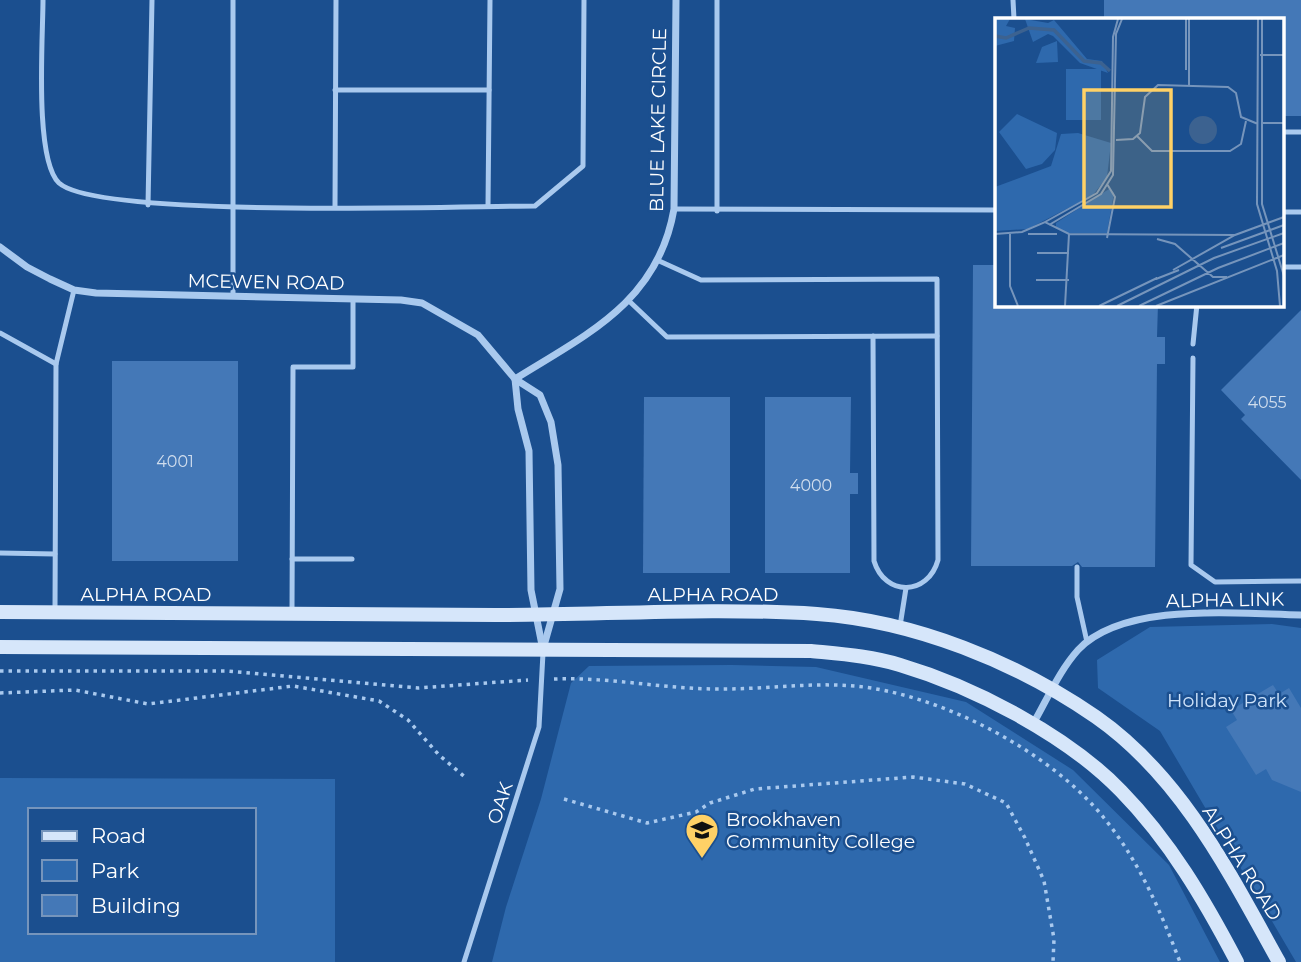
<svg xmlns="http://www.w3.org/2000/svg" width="1301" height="962" viewBox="0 0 1301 962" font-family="Montserrat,sans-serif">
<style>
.green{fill:#2e69ad;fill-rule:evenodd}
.building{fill:#4478b7}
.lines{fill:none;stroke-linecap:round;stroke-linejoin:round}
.path{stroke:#a9c9ee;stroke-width:3.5;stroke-dasharray:3.5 5;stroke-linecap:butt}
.lane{stroke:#a9c9ee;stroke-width:5}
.street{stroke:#a9c9ee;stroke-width:7}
.secondary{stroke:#d6e6fa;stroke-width:14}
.labels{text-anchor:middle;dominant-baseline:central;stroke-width:5;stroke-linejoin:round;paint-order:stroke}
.number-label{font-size:16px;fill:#d0dded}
.street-label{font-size:19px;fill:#fff;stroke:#1b4f8f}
.park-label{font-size:19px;fill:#cfe3fa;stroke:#1b4f8f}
.poi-label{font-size:19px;fill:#fff;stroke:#1b4f8f;text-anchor:start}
.inset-river{fill:none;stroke:#3c6290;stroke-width:3.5}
.inset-road{fill:none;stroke:#7695bc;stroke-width:2}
.view{fill:#ffd166;fill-opacity:0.15;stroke:#ffd166;stroke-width:3.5}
.inset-edge{fill:none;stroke:#fff;stroke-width:3.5}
</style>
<rect width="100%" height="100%" fill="#1b4f8f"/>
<!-- green -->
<g class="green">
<path d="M1272 624 1301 628V962H1296L1160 731 1098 688 1097 660 1150 627Z"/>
<path d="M732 665 816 667 966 702 1073 770 1169 865 1220 962H492L506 907 541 799 571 683 589 666Z"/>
<path d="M0 778 335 779V962H0ZM30 810H254V932H30Z"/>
</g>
<!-- building -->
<g class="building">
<path d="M1104 0H1301V116H1282V19H1104Z"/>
<path d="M973 265H997V304H1158L1157 337H1165V364H1157L1155 567H1082L1078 562 1072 566H971Z"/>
<path d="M1301 310V480L1241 419 1245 415 1221 390Z"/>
<rect x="112" y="361" width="126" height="200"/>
<path d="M644 397H730V573H643Z"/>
<path d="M765 397H851L850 473H858V494H850V573H765Z"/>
<path d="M1273 685 1279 694 1289 688 1301 708V792L1272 780 1266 769 1256 775 1226 727 1237 720 1231 710Z"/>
</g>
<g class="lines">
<!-- path -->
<g class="path">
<path d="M0 671H227L418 688 528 680"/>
<path d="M554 679C607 677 659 688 712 689 761 690 807 682 855 686 940 694 1050 751 1104 818 1139 861 1160 910 1180 962"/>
<path d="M0 693 75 690 148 704 293 686 379 701 408 720 439 755 466 778"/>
<path d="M564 799 647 823 696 812 710 803 755 789 913 777 965 784 1006 803 1025 838 1044 881 1054 939 1053 962"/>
</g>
<!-- lane -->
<g class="lane">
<path d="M43 0C43 37 34 159 59 183 99 219 462 206 535 206L583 166 584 0"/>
<path d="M233 0V296"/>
<path d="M717 0V211"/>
<path d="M1013 0 1014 19"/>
<path d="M335 90H489"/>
<path d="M1282 132H1301"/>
<path d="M148 205 152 0"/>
<path d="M335 206 336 0"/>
<path d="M488 206 490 0"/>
<path d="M674 209 996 210"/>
<path d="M1282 212H1301"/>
<path d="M657 260 701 280 937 279 938 560C928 596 885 597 874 561L873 336"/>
<path d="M1282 267H1301"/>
<path d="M628 300 667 337 937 336"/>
<path d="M0 333 56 364"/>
<path d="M1193 344 1197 304"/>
<path d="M1193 358 1191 565 1215 582 1301 581"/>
<path d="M0 553 55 554"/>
<path d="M292 559H352"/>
<path d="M1077 567V597L1087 642"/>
<path d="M55 610 56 364 74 290"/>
<path d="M292 611 293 367H353V299"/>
<path d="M900 626 906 588"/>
<path d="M464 962 539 727 543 653"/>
</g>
<!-- street -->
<g class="street">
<path d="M0 247 27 267 50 279 74 290 96 293 401 300 422 303 478 335 515 379 540 395 551 422 558 465 560 589 543 649"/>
<path d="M515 379C587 334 658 302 674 209L676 0"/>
<path d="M515 379 518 409 529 451 531 590 542 645"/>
<path d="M1033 724C1047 700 1059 671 1078 650 1124 601 1239 614 1301 615"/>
</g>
<!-- secondary -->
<g class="secondary">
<path d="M0 612C165 613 330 614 495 615 602 615 710 607 817 614 915 621 1016 662 1096 717 1182 777 1230 874 1279 962"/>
<path d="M0 647 811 651C841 654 871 656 900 665 974 687 1067 735 1121 791 1170 841 1205 901 1237 962"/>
</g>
</g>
<!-- icons -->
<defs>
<symbol id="university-pin" viewBox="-11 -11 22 30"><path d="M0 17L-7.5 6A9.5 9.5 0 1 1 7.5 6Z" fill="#ffd166" stroke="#1b4f8f"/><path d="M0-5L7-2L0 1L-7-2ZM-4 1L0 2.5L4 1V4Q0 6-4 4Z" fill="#111"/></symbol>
</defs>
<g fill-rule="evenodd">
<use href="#university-pin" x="683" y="811" width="38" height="52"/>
</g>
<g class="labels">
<!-- number labels -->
<g class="number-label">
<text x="1267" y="402">4055</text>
<text x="175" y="461">4001</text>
<text x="811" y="485">4000</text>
</g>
<!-- street labels -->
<g class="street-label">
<text transform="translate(658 120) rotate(-89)">BLUE LAKE CIRCLE</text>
<text transform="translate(266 282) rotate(1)">MCEWEN ROAD</text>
<text x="146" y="594">ALPHA ROAD</text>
<text x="713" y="594">ALPHA ROAD</text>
<text transform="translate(1225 600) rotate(-1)">ALPHA LINK</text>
<text transform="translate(500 803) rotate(-72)">OAK</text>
<text transform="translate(1242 863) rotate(58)">ALPHA ROAD</text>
</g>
<!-- park labels -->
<g class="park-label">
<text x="1227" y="700">Holiday Park</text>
</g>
<!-- poi labels -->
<g class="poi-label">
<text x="726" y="819">Brookhaven<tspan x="726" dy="22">Community College</tspan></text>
</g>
</g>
<!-- overview -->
<g transform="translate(995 18)">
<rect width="289" height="289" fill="#1b4f8f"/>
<path d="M0 1H15L11 8 20 10 19 23 0 28ZM30 1 53 5 59 2 92 41 107 43 113 55 85 45 58 18 53 16 38 24ZM62 23 63 44 41 45 47 29ZM71 51H106V102H71ZM22 96 62 115 60 132 47 146 31 151 4 114ZM83 115 116 125 112 159 98 177 33 211 0 213V169L56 148 66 116ZM114 171 119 175 112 215H72L61 210V205Z" fill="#2e69ad"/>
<path d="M194 112a14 14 0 1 1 28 0a14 14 0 1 1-28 0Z" fill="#3c6290"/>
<path class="inset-river" d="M0 18 11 20 34 10 59 12 89 43 106 45 115 53"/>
<path class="inset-road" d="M191 1V52M263 1 262 186 282 253 285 288M267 1V186L289 258M265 37H289M194 68V1M266 105H289M142 118 157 133H235L246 126 251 103M121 122 138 121 145 115 150 79 163 67 233 69 241 75 246 99 263 106M50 204 102 175 116 153 118 19 123 1M54 207 106 176 118 157 121 16 127 1M15 215V268L23 288M0 216 27 214 50 204 74 216 240 217M33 216H62M112 220 120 179 112 166M162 221 180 226 218 259H232M226 230 289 207M42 235H74M178 252 240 217 289 199M161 261 184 252M41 262H74M70 288 74 216M104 288 162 260M122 288 219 240 289 215M144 288 223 250 289 225M161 288 289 237"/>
<path class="view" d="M89 72H176V189H89Z"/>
<rect width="289" height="289" class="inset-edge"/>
</g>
<!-- legend -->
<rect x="28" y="808" width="228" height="126" fill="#1b4f8f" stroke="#7695bc" stroke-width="2"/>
<rect x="42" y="831" width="35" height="10" fill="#d6e6fa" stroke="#7695bc" stroke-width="2"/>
<text x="91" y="843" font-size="21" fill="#ffffff">Road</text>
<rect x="42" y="860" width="35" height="21" fill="#2e69ad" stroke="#7695bc" stroke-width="2"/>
<text x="91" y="878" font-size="21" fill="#ffffff">Park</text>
<rect x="42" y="895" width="35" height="21" fill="#4478b7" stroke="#7695bc" stroke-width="2"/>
<text x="91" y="913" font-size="21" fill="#ffffff">Building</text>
</svg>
